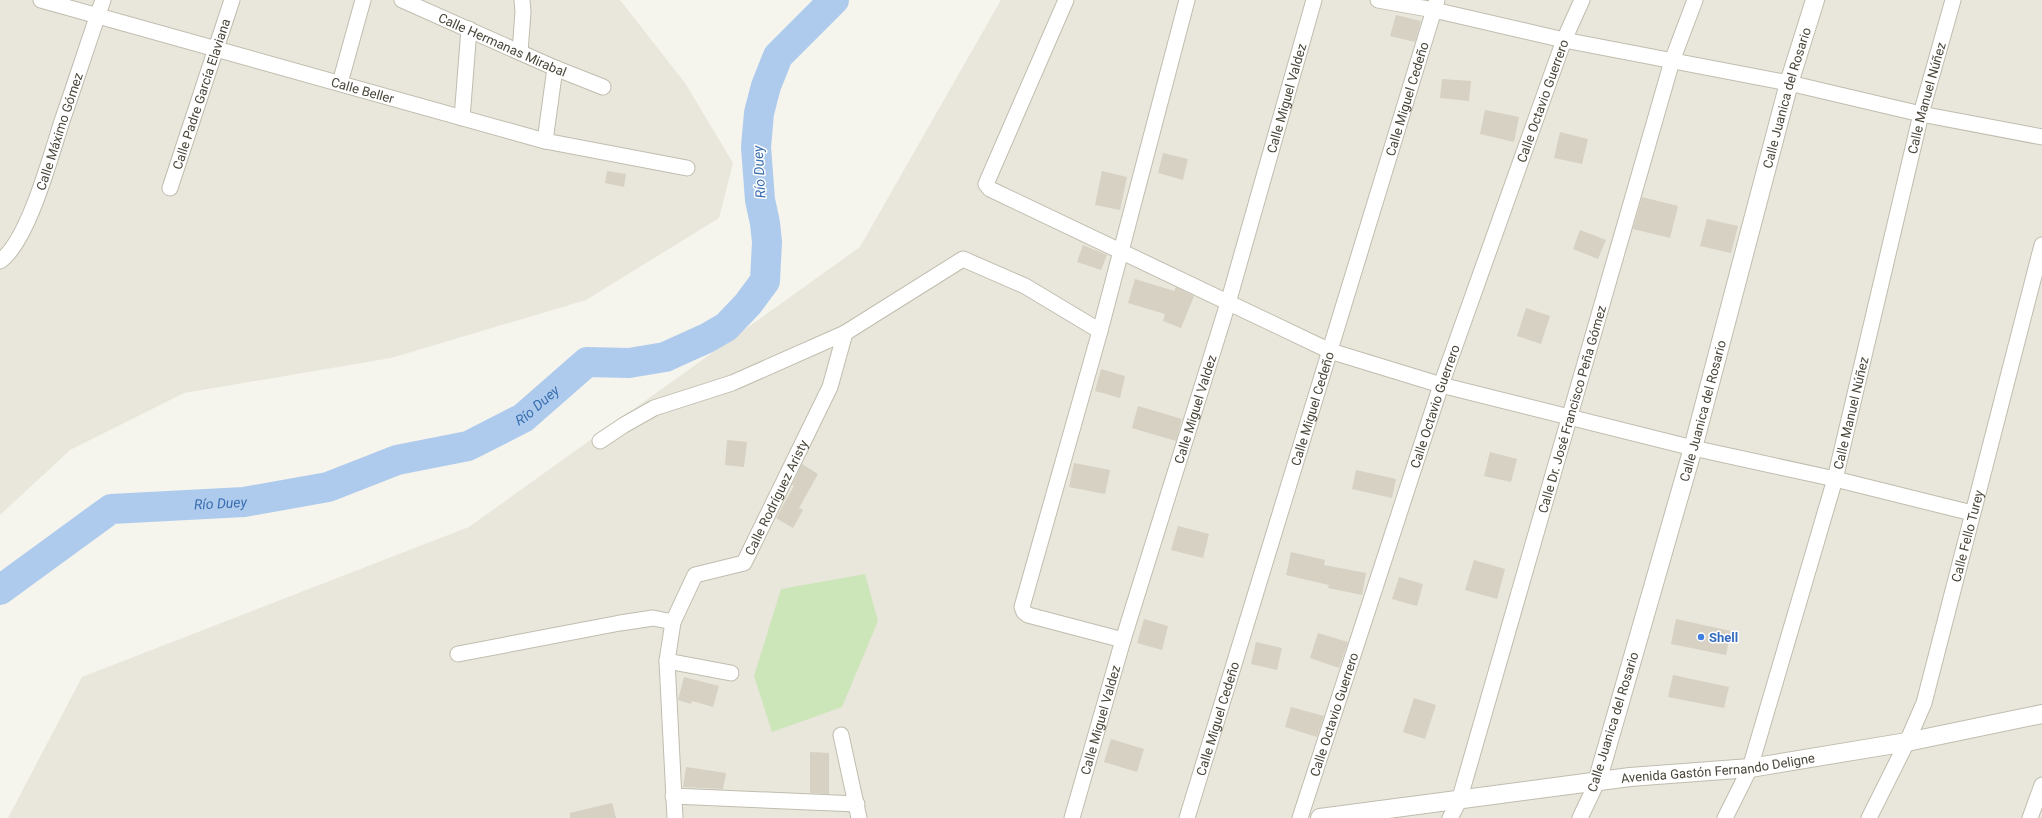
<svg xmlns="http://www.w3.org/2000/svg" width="2042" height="818" viewBox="0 0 2042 818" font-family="Roboto,sans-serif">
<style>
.residential{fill:#e9e6db}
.green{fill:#cce6b9}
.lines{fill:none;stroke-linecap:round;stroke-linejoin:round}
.river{stroke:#aecbed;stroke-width:30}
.building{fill:#d6d1c3}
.minor-casing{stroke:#c0bdaf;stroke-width:17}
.tertiary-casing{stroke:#c0bdaf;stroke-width:20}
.minor{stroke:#fff;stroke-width:15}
.tertiary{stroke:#fff;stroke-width:18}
.shop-dot{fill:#3f7fe0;stroke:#fff;stroke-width:1.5}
.labels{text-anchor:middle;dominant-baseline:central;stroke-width:3;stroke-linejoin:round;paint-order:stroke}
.street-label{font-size:13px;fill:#4a463a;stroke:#fff}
.shop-label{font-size:13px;font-weight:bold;fill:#366cbe;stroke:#fff;text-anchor:start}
.water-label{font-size:14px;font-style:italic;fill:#396fb0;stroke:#fff}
</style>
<rect width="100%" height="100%" fill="#f5f4ed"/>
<!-- residential -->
<g class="residential">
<path d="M0 0H620L685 83 733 163 719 218 586 300 391 358 184 393 70 450 0 515Z"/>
<path d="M1001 0H2042V818H8L82 677 469 527 860 247Z"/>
</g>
<!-- green -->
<path class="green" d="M865 574 878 621 842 707 772 732 754 676 781 589Z"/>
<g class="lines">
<!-- river -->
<path class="river" id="s1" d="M0 590 111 509 244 502 328 487 397 460 468 446 523 418 587 362 629 363 665 357 707 338 726 327 748 304 765 281 767 242 765 223 760 200 756 147 759 113 766 86 778 56 834 0"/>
</g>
<!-- building -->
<g class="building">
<path d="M1396 15 1421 21 1415 42 1390 36Z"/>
<path d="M1442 79 1471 81 1469 101 1440 98Z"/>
<path d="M1485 110 1519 117 1514 142 1480 134Z"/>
<path d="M1560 132 1588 139 1582 164 1554 158Z"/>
<path d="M1163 153 1188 159 1183 180 1158 173Z"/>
<path d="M607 171 626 174 624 187 605 183Z"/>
<path d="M1102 171 1127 177 1120 210 1095 205Z"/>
<path d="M1642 197 1678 206 1670 238 1633 229Z"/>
<path d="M1707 219 1738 226 1731 253 1700 246Z"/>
<path d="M1580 230 1606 240 1598 259 1573 249Z"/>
<path d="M1083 245 1107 255 1101 270 1077 262Z"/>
<path d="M1135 279 1174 291 1176 287 1194 296 1181 328 1163 321 1165 314 1128 303Z"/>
<path d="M1526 308 1550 316 1541 344 1517 336Z"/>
<path d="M1101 369 1125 376 1120 398 1095 391Z"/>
<path d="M1138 406 1182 419 1176 441 1132 428Z"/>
<path d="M727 440 747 442 744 467 725 465Z"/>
<path d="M1490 452 1517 459 1511 482 1484 476Z"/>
<path d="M1074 463 1110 470 1105 494 1069 487Z"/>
<path d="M802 464 818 474 799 508 803 510 793 528 776 518 794 486 792 485Z"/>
<path d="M1356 470 1396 479 1392 498 1352 489Z"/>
<path d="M1178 526 1209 534 1203 558 1171 550Z"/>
<path d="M1291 552 1325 560 1324 565 1366 573 1362 595 1328 588 1329 585 1286 575Z"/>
<path d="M1474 560 1505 569 1497 599 1465 590Z"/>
<path d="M1399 577 1423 584 1417 606 1392 599Z"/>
<path d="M1144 619 1168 626 1162 650 1137 643Z"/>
<path d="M1676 619 1731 631 1726 655 1671 644Z"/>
<path d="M1318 633 1348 642 1339 668 1310 658Z"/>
<path d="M1256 642 1282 648 1277 670 1251 664Z"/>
<path d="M1673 675 1729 687 1724 708 1668 697Z"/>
<path d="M684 677 719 686 713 707 692 701 691 704 678 700Z"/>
<path d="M1414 698 1436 705 1425 739 1403 732Z"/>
<path d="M1291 707 1324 716 1317 737 1285 727Z"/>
<path d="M1111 739 1144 749 1137 772 1104 762Z"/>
<path d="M810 752 829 753V794L810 793Z"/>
<path d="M686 767 726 773 723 789 683 787Z"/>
<path d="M612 803 616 818H570V813Z"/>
</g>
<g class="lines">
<defs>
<g id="minor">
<path id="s2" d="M41 0 545 141 687 168"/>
<path id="s3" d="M402 0 555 68 603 87"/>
<path d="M1066 0 986 184 990 189 1330 351 1441 385 1693 448 1835 479 1972 513"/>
<path d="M1378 0 1434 10 1564 40 1789 83 1921 114 2042 137"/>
<path d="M520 52 523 12 522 0"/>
<path d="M340 83 363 0"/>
<path d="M462 118 469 29"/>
<path d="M545 141 555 68"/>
<path id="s4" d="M170 188 232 0"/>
<path id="s5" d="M0 261C28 242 51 155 62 121 76 81 89 40 103 0"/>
<path d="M600 441 624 425 654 408 732 383 845 333 963 259 1025 286 1100 331"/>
<path d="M1123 640 1028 615 1024 612 1022 607 1100 331 1187 0"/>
<path d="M458 654 620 623 653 618 673 622"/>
<path d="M667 661 731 673"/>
<path d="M841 735 859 818"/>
<path d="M673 796 857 804"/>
<path id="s6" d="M675 818 667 661 673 622 695 575 744 563 830 387 845 333"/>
<path id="s7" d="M1072 818 1123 640 1228 303 1314 0"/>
<path id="s8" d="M1187 818 1437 0"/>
<path id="s9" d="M1300 818 1441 385 1564 40 1582 0"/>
<path id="s10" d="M1450 818 1459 801 1672 61 1695 0"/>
<path d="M1580 818 1597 782"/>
<path id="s11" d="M1725 818 1750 768 1835 479 1921 114 1953 0"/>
<path id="s12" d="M1869 818 1907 742 1924 703 2042 245"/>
<path d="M2030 818 2042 785"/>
</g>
<g id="tertiary">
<path id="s13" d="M1597 782 1693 448 1789 83 1815 0"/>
<path id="s14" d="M1320 818 1630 777 1750 768 1907 742 2042 714"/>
</g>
</defs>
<!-- minor casing -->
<use href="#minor" class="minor-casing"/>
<!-- tertiary casing -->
<use href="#tertiary" class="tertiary-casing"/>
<!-- minor -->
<use href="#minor" class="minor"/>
<!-- tertiary -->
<use href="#tertiary" class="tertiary"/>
</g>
<!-- markers -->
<circle class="shop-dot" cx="1701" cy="637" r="4"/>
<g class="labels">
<!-- street labels -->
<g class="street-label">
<text stroke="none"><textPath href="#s3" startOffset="110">Calle Hermanas Mirabal</textPath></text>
<text stroke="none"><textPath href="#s2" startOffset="334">Calle Beller</textPath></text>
<text stroke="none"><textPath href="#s4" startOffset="99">Calle Padre García Elaviana</textPath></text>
<text stroke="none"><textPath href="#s13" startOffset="710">Calle Juanica del Rosario</textPath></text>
<text stroke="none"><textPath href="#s11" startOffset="749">Calle Manuel Núñez</textPath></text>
<text stroke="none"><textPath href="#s7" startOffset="751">Calle Miguel Valdez</textPath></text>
<text stroke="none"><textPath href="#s8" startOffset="752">Calle Miguel Cedeño</textPath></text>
<text stroke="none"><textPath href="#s9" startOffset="757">Calle Octavio Guerrero</textPath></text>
<text stroke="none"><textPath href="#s5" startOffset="144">Calle Máximo Gómez</textPath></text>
<text stroke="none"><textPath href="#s9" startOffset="433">Calle Octavio Guerrero</textPath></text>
<text stroke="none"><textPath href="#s8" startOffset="428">Calle Miguel Cedeño</textPath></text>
<text stroke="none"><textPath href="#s10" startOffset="427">Calle Dr. José Francisco Peña Gómez</textPath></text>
<text stroke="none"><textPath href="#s7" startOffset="427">Calle Miguel Valdez</textPath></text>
<text stroke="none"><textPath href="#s13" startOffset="386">Calle Juanica del Rosario</textPath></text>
<text stroke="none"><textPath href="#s11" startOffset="425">Calle Manuel Núñez</textPath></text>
<text stroke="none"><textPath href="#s6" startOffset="372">Calle Rodríguez Aristy</textPath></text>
<text stroke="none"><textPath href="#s12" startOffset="300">Calle Fello Turey</textPath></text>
<text stroke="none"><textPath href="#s9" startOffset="109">Calle Octavio Guerrero</textPath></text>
<text stroke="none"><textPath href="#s7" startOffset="102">Calle Miguel Valdez</textPath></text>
<text stroke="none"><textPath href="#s8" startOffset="104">Calle Miguel Cedeño</textPath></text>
<text transform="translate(1613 722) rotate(-73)">Calle Juanica del Rosario</text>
<text stroke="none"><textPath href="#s14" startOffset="401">Avenida Gastón Fernando Deligne</textPath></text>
</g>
<!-- shop labels -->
<g class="shop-label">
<text x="1709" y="637">Shell</text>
</g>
<!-- water labels -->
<g class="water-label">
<text transform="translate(759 172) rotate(-93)">Río Duey</text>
<text stroke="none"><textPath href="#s1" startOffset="583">Río Duey</textPath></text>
<text stroke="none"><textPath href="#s1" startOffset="247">Río Duey</textPath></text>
</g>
</g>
</svg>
